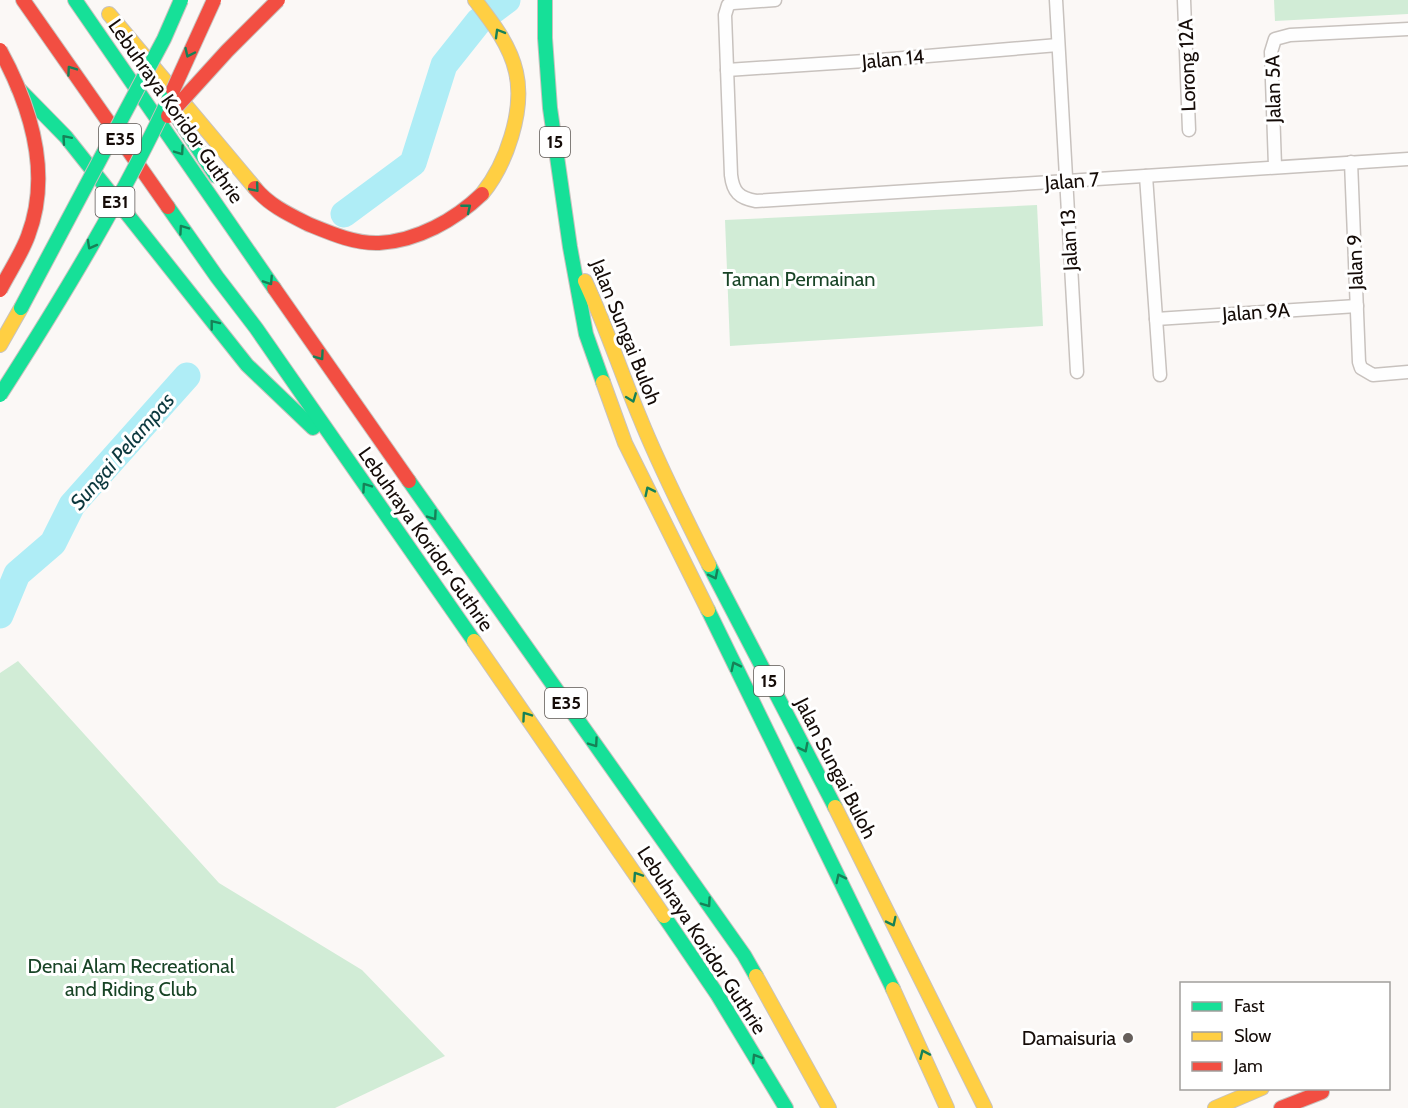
<svg xmlns="http://www.w3.org/2000/svg" width="1408" height="1108" viewBox="0 0 1408 1108" font-family="Cabin,sans-serif">
<style>
.green{fill:#d1ecd6}
.lines{fill:none;stroke-linecap:round;stroke-linejoin:round}
.river{stroke:#afedf6;stroke-width:27}
.street-casing{stroke:#c8c2be;stroke-width:15}
.fast-casing{stroke:#c8c2be;stroke-width:16}
.slow-casing{stroke:#c8c2be;stroke-width:16}
.jam-casing{stroke:#c8c2be;stroke-width:16}
.street{stroke:#fefefe;stroke-width:12}
.fast{stroke:#16e098;stroke-width:14}
.slow{stroke:#ffcf43;stroke-width:14}
.jam{stroke:#f24e42;stroke-width:14}
.fast-bridge-casing{stroke:#c8c2be;stroke-width:16;stroke-linecap:butt}
.jam-bridge-casing{stroke:#c8c2be;stroke-width:16;stroke-linecap:butt}
.fast-bridge{stroke:#16e098;stroke-width:14}
.jam-bridge{stroke:#f24e42;stroke-width:14}
.oneway{stroke:#168157}
.poi-dot{fill:#665f5b;stroke:#fff;stroke-width:2}
.labels{text-anchor:middle;dominant-baseline:central;stroke-width:6;stroke-linejoin:round;paint-order:stroke}
.shield{fill:#fff;stroke:#5b5552;stroke-width:1.5}
.shield-label{font-size:18px;font-weight:bold;fill:#150c08}
.street-label{font-size:20px;fill:#150c08;stroke:#fff}
.park-label{font-size:20px;fill:#184426;stroke:#fff}
.poi-label{font-size:20px;fill:#150c08;stroke:#fff;text-anchor:end}
.water-label{font-size:21px;font-style:italic;fill:#0c383e;stroke:#fff}
</style>
<rect width="100%" height="100%" fill="#fbf8f6"/>
<!-- green -->
<g class="green">
<path d="M1274 0H1408V14L1275 21Z"/>
<path d="M1037 205 1043 326 730 346 725 220Z"/>
<path d="M18 661 219 883 362 970 445 1056 335 1108H0V673Z"/>
</g>
<g class="lines">
<!-- river -->
<g class="river">
<path d="M344 214 413 163 444 65 479 21 507 0"/>
<path d="M0 615 17 574 53 543 72 505 187 376"/>
</g>
<defs>
<g id="street">
<path d="M775 0 733 3 728 5 725 15 731 175C733 192 739 198 756 201L1408 159"/>
<path d="M1056 0 1077 372"/>
<path d="M1184 0 1189 130"/>
<path d="M727 70 880 60 1058 45"/>
<path d="M1351 162 1359 362 1361 368 1373 375 1408 372"/>
<path d="M1275 166 1271 52 1275 39 1290 35 1408 29"/>
<path d="M1146 176 1160 375"/>
<path d="M1156 319 1357 306"/>
</g>
<g id="fast">
<path d="M75 0 274 288"/>
<path d="M545 0V38L550 108 570 247 586 334 603 382"/>
<path d="M18 88 66 137 247 365 313 428"/>
<path d="M168 103 216 176"/>
<path d="M168 207 217 277 256 328 474 641"/>
<path d="M409 481 744 955 756 976"/>
<path d="M709 565 835 807"/>
<path d="M708 610 893 989"/>
<path d="M664 916 717 994 786 1108"/>
</g>
<g id="slow">
<path d="M475 0C492 22 510 45 516 72 525 110 506 165 482 194"/>
<path d="M109 14 255 188"/>
<path d="M585 281C606 326 621 373 640 418 660 468 685 517 709 565"/>
<path d="M0 345 21 308"/>
<path d="M603 382 625 443 708 610"/>
<path d="M474 641 664 916"/>
<path d="M835 807 985 1108"/>
<path d="M756 976 829 1108"/>
<path d="M893 989 947 1108"/>
<path d="M1215 1108 1262 1088"/>
</g>
<g id="jam">
<path d="M23 0 168 207"/>
<path d="M255 188C269 205 288 214 308 224 330 233 355 244 379 243 417 241 455 220 482 194"/>
<path d="M274 288 409 481"/>
<path d="M1281 1108 1322 1092 1321 1088"/>
</g>
</defs>
<!-- street casing -->
<use href="#street" class="street-casing"/>
<!-- fast casing -->
<use href="#fast" class="fast-casing"/>
<!-- slow casing -->
<use href="#slow" class="slow-casing"/>
<!-- jam casing -->
<use href="#jam" class="jam-casing"/>
<!-- street -->
<use href="#street" class="street"/>
<!-- fast -->
<use href="#fast" class="fast"/>
<!-- slow -->
<use href="#slow" class="slow"/>
<!-- jam -->
<use href="#jam" class="jam"/>
<defs>
<g id="fast-bridge">
<path d="M21 308 164 39 181 0"/>
<path d="M0 395C63 297 124 196 173 90"/>
</g>
<g id="jam-bridge">
<path d="M0 50C31 107 52 173 28 236 21 255 9 272 0 290"/>
<path d="M173 90 214 0"/>
<path d="M168 116 227 51 278 0"/>
</g>
</defs>
<!-- fast-bridge casing -->
<use href="#fast-bridge" class="fast-bridge-casing"/>
<!-- jam-bridge casing -->
<use href="#jam-bridge" class="jam-bridge-casing"/>
<!-- fast-bridge -->
<use href="#fast-bridge" class="fast-bridge"/>
<!-- jam-bridge -->
<use href="#jam-bridge" class="jam-bridge"/>
</g>
<!-- one-way arrows -->
<defs><path id="oneway-chevron" d="M-2-3.5L2.5 0L-2 3.5" fill="none" stroke-width="1.6" stroke-linecap="round" stroke-linejoin="round" transform="scale(1.5)"/></defs>
<g class="oneway">
<use href="#oneway-chevron" transform="translate(499 33) rotate(-120)"/>
<use href="#oneway-chevron" transform="translate(189 53) rotate(115)"/>
<use href="#oneway-chevron" transform="translate(71 70) rotate(-125)"/>
<use href="#oneway-chevron" transform="translate(66 139) rotate(-131)"/>
<use href="#oneway-chevron" transform="translate(180 151) rotate(55)"/>
<use href="#oneway-chevron" transform="translate(255 188) rotate(50)"/>
<use href="#oneway-chevron" transform="translate(467 208) rotate(-39)"/>
<use href="#oneway-chevron" transform="translate(183 229) rotate(-125)"/>
<use href="#oneway-chevron" transform="translate(91 245) rotate(119)"/>
<use href="#oneway-chevron" transform="translate(269 281) rotate(57)"/>
<use href="#oneway-chevron" transform="translate(214 324) rotate(-128)"/>
<use href="#oneway-chevron" transform="translate(320 356) rotate(55)"/>
<use href="#oneway-chevron" transform="translate(632 398) rotate(69)"/>
<use href="#oneway-chevron" transform="translate(366 487) rotate(-125)"/>
<use href="#oneway-chevron" transform="translate(649 491) rotate(-116)"/>
<use href="#oneway-chevron" transform="translate(433 516) rotate(55)"/>
<use href="#oneway-chevron" transform="translate(714 575) rotate(63)"/>
<use href="#oneway-chevron" transform="translate(735 666) rotate(-116)"/>
<use href="#oneway-chevron" transform="translate(526 716) rotate(-125)"/>
<use href="#oneway-chevron" transform="translate(594 743) rotate(55)"/>
<use href="#oneway-chevron" transform="translate(804 748) rotate(63)"/>
<use href="#oneway-chevron" transform="translate(637 876) rotate(-124)"/>
<use href="#oneway-chevron" transform="translate(840 878) rotate(-116)"/>
<use href="#oneway-chevron" transform="translate(707 903) rotate(55)"/>
<use href="#oneway-chevron" transform="translate(892 922) rotate(64)"/>
<use href="#oneway-chevron" transform="translate(924 1054) rotate(-114)"/>
<use href="#oneway-chevron" transform="translate(756 1058) rotate(-122)"/>
</g>
<!-- markers -->
<circle class="poi-dot" cx="1128" cy="1038" r="6"/>
<g class="labels">
<!-- shield labels -->
<g class="shield">
<rect x="99" y="124" width="42" height="30" rx="4.5"/>
<rect x="540" y="127" width="30" height="30" rx="4.5"/>
<rect x="95.5" y="187" width="39" height="30" rx="4.5"/>
<rect x="754" y="666" width="30" height="30" rx="4.5"/>
<rect x="545" y="688" width="42" height="30" rx="4.5"/>
</g>
<g class="shield-label">
<text x="120" y="139">E35</text>
<text x="555" y="142">15</text>
<text x="115" y="202">E31</text>
<text x="769" y="681">15</text>
<text x="566" y="703">E35</text>
</g>
<!-- street labels -->
<g class="street-label">
<text transform="translate(893 59) rotate(-5)">Jalan 14</text>
<text transform="translate(1187 65) rotate(-92)">Lorong 12A</text>
<text transform="translate(1273 89) rotate(-91)">Jalan 5A</text>
<text transform="translate(176 111) rotate(55)">Lebuhraya Koridor Guthrie</text>
<text transform="translate(1072 181) rotate(-4)">Jalan 7</text>
<text transform="translate(1069 240) rotate(-93)">Jalan 13</text>
<text transform="translate(1355 262) rotate(-92)">Jalan 9</text>
<text transform="translate(1256 312) rotate(-4)">Jalan 9A</text>
<text transform="translate(626 332) rotate(68)">Jalan Sungai Buloh</text>
<text transform="translate(426 539) rotate(55)">Lebuhraya Koridor Guthrie</text>
<text transform="translate(836 768) rotate(63)">Jalan Sungai Buloh</text>
<text transform="translate(702 940) rotate(57)">Lebuhraya Koridor Guthrie</text>
</g>
<!-- park labels -->
<g class="park-label">
<text x="799" y="279">Taman Permainan</text>
<text x="131" y="966">Denai Alam Recreational<tspan x="131" dy="23">and Riding Club</tspan></text>
</g>
<!-- poi labels -->
<g class="poi-label">
<text x="1116" y="1038">Damaisuria</text>
</g>
<!-- water labels -->
<g class="water-label">
<text transform="translate(122 451) rotate(-49)">Sungai Pelampas</text>
</g>
</g>
<!-- legend -->
<rect x="1180" y="982" width="210" height="108" fill="#ffffff" stroke="#a19e9c" stroke-width="1.5"/>
<rect x="1192" y="1002" width="30" height="9" fill="#16e098" stroke="#a19e9c" stroke-width="1.5"/>
<text x="1234" y="1012" font-size="18" fill="#150c08">Fast</text>
<rect x="1192" y="1032" width="30" height="9" fill="#ffcf43" stroke="#a19e9c" stroke-width="1.5"/>
<text x="1234" y="1042" font-size="18" fill="#150c08">Slow</text>
<rect x="1192" y="1062" width="30" height="9" fill="#f24e42" stroke="#a19e9c" stroke-width="1.5"/>
<text x="1234" y="1072" font-size="18" fill="#150c08">Jam</text>
</svg>
